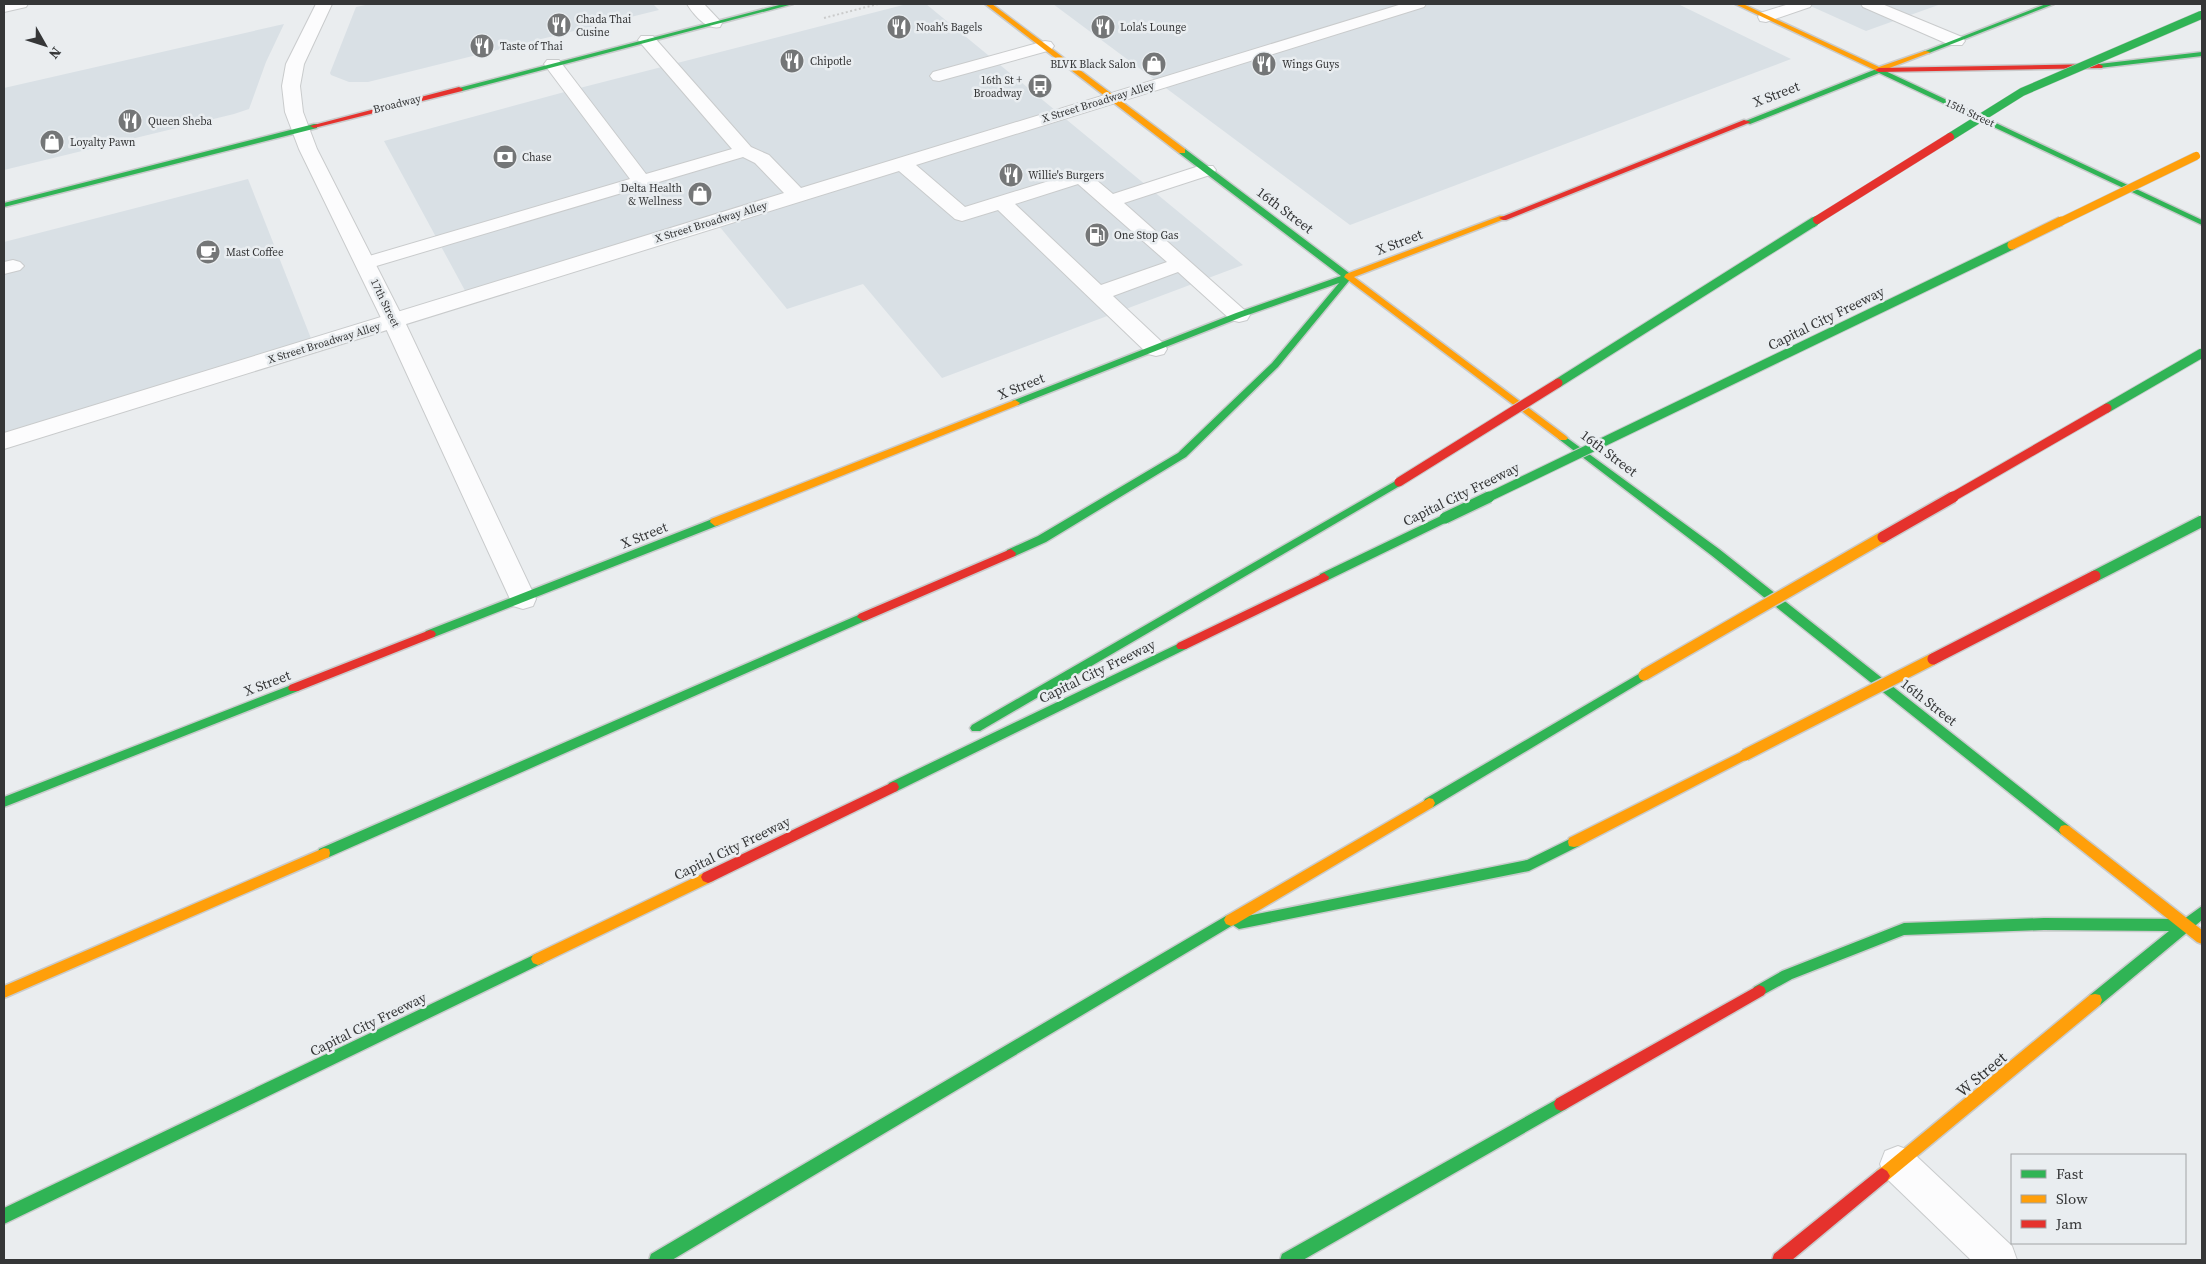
<svg xmlns="http://www.w3.org/2000/svg" width="2206" height="1264" viewBox="0 0 2206 1264" font-family="'Source Serif 4',serif">
<style>
.built{fill:#d9e0e5}
.lines{fill:none;stroke-linecap:round;stroke-linejoin:round}
.lane-casing{stroke:#c9cbcc;stroke-width:2}
.street-casing{stroke:#c9cbcc;stroke-width:2}
.fast-casing{stroke:#c9cbcc;stroke-width:3}
.slow-casing{stroke:#c9cbcc;stroke-width:3}
.jam-casing{stroke:#c9cbcc;stroke-width:3}
.path{stroke:#cacbcb;stroke-width:2;stroke-dasharray:2 2.5;stroke-linecap:butt}
.lane{fill:#fcfcfd;fill-rule:evenodd}
.street{fill:#fcfcfd;fill-rule:evenodd}
.fast{fill:#30b455;fill-rule:evenodd}
.slow{fill:#ff9f0a;fill-rule:evenodd}
.jam{fill:#e5322d;fill-rule:evenodd}
.fast-bridge-far2-casing{stroke:#c9cbcc;stroke-width:9;stroke-linecap:butt}
.fast-bridge-far1-casing{stroke:#c9cbcc;stroke-width:11;stroke-linecap:butt}
.fast-bridge-casing{stroke:#c9cbcc;stroke-width:14;stroke-linecap:butt}
.slow-bridge-far2-casing{stroke:#c9cbcc;stroke-width:9;stroke-linecap:butt}
.slow-bridge-far1-casing{stroke:#c9cbcc;stroke-width:11;stroke-linecap:butt}
.slow-bridge-casing{stroke:#c9cbcc;stroke-width:14;stroke-linecap:butt}
.jam-bridge-far2-casing{stroke:#c9cbcc;stroke-width:9;stroke-linecap:butt}
.jam-bridge-far1-casing{stroke:#c9cbcc;stroke-width:11;stroke-linecap:butt}
.jam-bridge-casing{stroke:#c9cbcc;stroke-width:14;stroke-linecap:butt}
.fast-bridge-far2{stroke:#30b455;stroke-width:8}
.fast-bridge-far1{stroke:#30b455;stroke-width:9}
.fast-bridge{stroke:#30b455;stroke-width:11}
.slow-bridge-far2{stroke:#ff9f0a;stroke-width:8}
.slow-bridge-far1{stroke:#ff9f0a;stroke-width:9}
.slow-bridge{stroke:#ff9f0a;stroke-width:11}
.jam-bridge-far2{stroke:#e5322d;stroke-width:8}
.jam-bridge-far1{stroke:#e5322d;stroke-width:9}
.jam-bridge{stroke:#e5322d;stroke-width:11}
.labels{text-anchor:middle;dominant-baseline:central;stroke-width:5;stroke-linejoin:round;paint-order:stroke}
.far-poi-label{font-size:11px;fill:#353637;stroke:#e9edf0;text-anchor:start}
.far-street-label{font-size:11px;fill:#353637;stroke:#e9edf0}
.street-label{font-size:14px;fill:#353637;stroke:#e9edf0}
.near-street-label{font-size:16px;fill:#353637;stroke:#e9edf0}
</style>
<rect width="100%" height="100%" fill="#eaedef"/>
<!-- built -->
<g class="built">
<path d="M370 4H653L659 10 368 82H349L331 75 330 73 356 7Z"/>
<path d="M907 4H926L1243 265 942 378 863 284 787 309 715 221 469 298 384 141 572 90Z"/>
<path d="M1053 4H1678L1791 59 1350 225Z"/>
<path d="M1806 4H1941L1866 31Z"/>
<path d="M284 24 266 62 249 109 234 114 4 170V88Z"/>
<path d="M248 179 314 346 4 441V242Z"/>
</g>
<g class="lines">
<defs>
<g id="lane">
<path d="M687 4H704L722 23 720 27C706 30 694 15 687 4Z"/>
<path d="M1402 4H1426L1424 7 916 165 965 207 1081 171 1088 173 1113 194 1199 166H1213L1216 170 1213 174 1124 203 1250 315 1247 320 1239 322 1231 320 1178 272 1113 296 1164 344 1167 349 1164 354 1156 356 1148 354 998 210 962 221 955 219 899 171 4 449V433L784 193 755 163 743 157 373 267 366 269 359 267 356 263 359 259 630 179 547 68 544 64 547 60H559L646 174 732 149 638 40 641 36H653L751 147 769 155 801 188ZM1078 184 1167 262 1101 285 1015 204Z"/>
<path d="M1789 4H1812L1810 7 1766 22 1760 21 1758 17 1760 13Z"/>
<path d="M1861 4H1882L1962 37 1965 41 1962 45H1950L1863 7Z"/>
<path d="M1045 41 1051 42 1054 46 1051 50 939 81 933 80 930 76 933 72Z"/>
<path d="M13 260 20 262 24 266 20 270 4 274V262Z"/>
<path d="M1898 1146 1911 1151 2012 1246 2017 1260H1971L1885 1177 1880 1164 1885 1151Z"/>
</g>
<g id="street">
<path d="M4 4H28L26 7 4 12Z"/>
<path d="M316 4H332L304 64 300 86 303 112 317 149 405 322 536 599 533 606 523 609 513 606 510 599 383 322 299 149 285 112 282 86 286 64Z"/>
</g>
<g id="fast">
<path d="M783 4H793L462 91 455 89Z"/>
<path d="M2046 4H2054L1929 53 1923 52Z"/>
<path d="M2202 52V56L2099 68 2095 66 2099 64Z"/>
<path d="M1879 68 2202 220V225L1879 73 1750 124 1743 122Z"/>
<path d="M314 124H317V128L4 207V203Z"/>
<path d="M1179 149H1185L1353 276 1278 367 1186 457 1046 542 1015 556H1007L1006 553 1007 550 1038 536 1178 453 1272 363 1339 283 1242 317 1018 405H1012V401L1236 313 1341 276 1179 153Z"/>
<path d="M1563 435 1719 549 2069 826 2071 830 2069 834 2065 835 2061 834 1711 555 1560 440 1558 438 1560 436Z"/>
<path d="M1399 479 1403 480 1404 482 1403 484 980 731H972L970 728 972 725Z"/>
<path d="M1445 514 1449 515 1450 518 1449 521 1328 580H1320L1319 577 1320 574Z"/>
<path d="M715 518 719 519 720 522 719 525 434 637H426L424 634 426 631Z"/>
<path d="M863 613 867 614 869 617 867 620 329 857 324 858 319 857 318 853 319 849Z"/>
<path d="M1182 642 1186 643 1188 646 1186 649 897 791 893 792 889 791 887 787 889 783Z"/>
<path d="M1644 671 1648 672 1650 675 1648 678 1433 807 1429 808 1425 807 1423 803 1425 799Z"/>
<path d="M294 684 298 685 300 688 298 691 4 807V797Z"/>
<path d="M1574 837 1579 838 1580 842 1579 846 1529 871 1239 929 1233 925 672 1260H649L651 1254 1226 916 1231 914 1237 918 1527 860Z"/>
<path d="M2202 906V920L2100 1005 2095 1006 2090 1005 2088 1000 2090 995 2169 931 2044 930 1904 935 1792 979 1759 997 1754 995 1752 991 1754 987 1782 971 1904 923 2044 918 2184 919Z"/>
<path d="M538 953 543 955 545 959 543 963 4 1224V1208Z"/>
<path d="M1561 1097 1566 1099 1568 1104 1566 1109 1303 1260H1280L1282 1254Z"/>
</g>
<g id="slow">
<path d="M985 4H992L1185 149V153H1179Z"/>
<path d="M1735 4H1743L1879 67 1925 51 1931 52 1879 72Z"/>
<path d="M1500 216H1503L1507 218 1354 277 1566 436 1568 438 1566 440H1560L1344 277 1346 274Z"/>
<path d="M1015 400 1020 403 1018 405 719 525 715 526 710 522 711 519Z"/>
<path d="M1745 750 1749 752 1751 755 1749 758 1579 846 1574 847 1569 846 1568 842 1569 838Z"/>
<path d="M1429 798 1433 799 1435 803 1433 807 1236 924 1231 926 1226 924 1224 920 1226 916Z"/>
<path d="M2065 825 2069 826 2202 930V944L2197 942 2061 834 2059 830 2061 826Z"/>
<path d="M324 848 329 849 330 853 329 857 4 998V986Z"/>
<path d="M708 871 713 873 715 877 713 881 543 963 538 965 533 963 531 959 533 955Z"/>
<path d="M2095 994 2100 995 2102 1000 2100 1005 1887 1181 1882 1184 1877 1181 1874 1176 1877 1171 2090 995Z"/>
</g>
<g id="jam">
<path d="M2099 64 2103 66 2102 68 1879 72 1875 70 1879 68Z"/>
<path d="M459 87 463 89 462 91 314 128 310 126Z"/>
<path d="M1744 120 1751 122 1506 220H1503L1499 218Z"/>
<path d="M1011 549 1016 553 1015 556 867 620 863 621 857 617 859 614Z"/>
<path d="M1324 573 1329 577 1328 580 1186 649H1178L1176 646 1178 643Z"/>
<path d="M430 630 434 631 436 634 434 637 298 691H290L288 688 290 685Z"/>
<path d="M893 782 897 783 899 787 897 791 713 881 708 883 703 881 701 877 703 873Z"/>
<path d="M1759 985 1764 987 1766 991 1764 995 1566 1109 1561 1111 1556 1109 1554 1104 1556 1099Z"/>
<path d="M1882 1168 1887 1171 1890 1176 1887 1181 1792 1260H1772L1774 1254 1877 1171Z"/>
</g>
</defs>
<!-- lane casing -->
<use href="#lane" class="lane-casing"/>
<!-- street casing -->
<use href="#street" class="street-casing"/>
<!-- fast casing -->
<use href="#fast" class="fast-casing"/>
<!-- slow casing -->
<use href="#slow" class="slow-casing"/>
<!-- jam casing -->
<use href="#jam" class="jam-casing"/>
<!-- path -->
<path class="path" d="M824 18 878 4"/>
<!-- lane -->
<use href="#lane" class="lane"/>
<!-- street -->
<use href="#street" class="street"/>
<!-- fast -->
<use href="#fast" class="fast"/>
<!-- slow -->
<use href="#slow" class="slow"/>
<!-- jam -->
<use href="#jam" class="jam"/>
<defs>
<g id="fast-bridge-far2">
<path d="M1950 137 2022 92 2201 15"/>
<path d="M1813 223 1817 220"/>
</g>
<g id="fast-bridge-far1">
<path d="M1558 383 1815 221"/>
<path d="M2107 408 2202 353"/>
<path d="M1487 498 2012 245"/>
</g>
<g id="fast-bridge">
<path d="M1445 518 1489 497"/>
<path d="M2095 576 2202 521"/>
</g>
<path id="slow-bridge-far2" d="M2058 223 2196 156"/>
<path id="slow-bridge-far1" d="M2012 245 2061 221"/>
<g id="slow-bridge">
<path d="M1644 675 1883 537"/>
<path d="M1745 755 1933 659"/>
</g>
<path id="jam-bridge-far2" d="M1817 220 1950 137"/>
<g id="jam-bridge-far1">
<path d="M1399 482 1558 383"/>
<path d="M1951 498 2107 408"/>
</g>
<g id="jam-bridge">
<path d="M1883 537 1953 497"/>
<path d="M1933 659 2095 576"/>
</g>
</defs>
<!-- fast-bridge-far2 casing -->
<use href="#fast-bridge-far2" class="fast-bridge-far2-casing"/>
<!-- fast-bridge-far1 casing -->
<use href="#fast-bridge-far1" class="fast-bridge-far1-casing"/>
<!-- fast-bridge casing -->
<use href="#fast-bridge" class="fast-bridge-casing"/>
<!-- slow-bridge-far2 casing -->
<use href="#slow-bridge-far2" class="slow-bridge-far2-casing"/>
<!-- slow-bridge-far1 casing -->
<use href="#slow-bridge-far1" class="slow-bridge-far1-casing"/>
<!-- slow-bridge casing -->
<use href="#slow-bridge" class="slow-bridge-casing"/>
<!-- jam-bridge-far2 casing -->
<use href="#jam-bridge-far2" class="jam-bridge-far2-casing"/>
<!-- jam-bridge-far1 casing -->
<use href="#jam-bridge-far1" class="jam-bridge-far1-casing"/>
<!-- jam-bridge casing -->
<use href="#jam-bridge" class="jam-bridge-casing"/>
<!-- fast-bridge-far2 -->
<use href="#fast-bridge-far2" class="fast-bridge-far2"/>
<!-- fast-bridge-far1 -->
<use href="#fast-bridge-far1" class="fast-bridge-far1"/>
<!-- fast-bridge -->
<use href="#fast-bridge" class="fast-bridge"/>
<!-- slow-bridge-far2 -->
<use href="#slow-bridge-far2" class="slow-bridge-far2"/>
<!-- slow-bridge-far1 -->
<use href="#slow-bridge-far1" class="slow-bridge-far1"/>
<!-- slow-bridge -->
<use href="#slow-bridge" class="slow-bridge"/>
<!-- jam-bridge-far2 -->
<use href="#jam-bridge-far2" class="jam-bridge-far2"/>
<!-- jam-bridge-far1 -->
<use href="#jam-bridge-far1" class="jam-bridge-far1"/>
<!-- jam-bridge -->
<use href="#jam-bridge" class="jam-bridge"/>
</g>
<!-- icons -->
<defs>
<symbol id="restaurant-disc" viewBox="-11 -11 22 22"><circle r="9.5" fill="#747677" stroke="#e9edf0"/><path d="M-5-6h1v4h1v-4h1v4h1v-4h1v5L-1.5 .5V6h-2V.5L-5-1ZM5-6V6H3V1.5H1.5Q1.5-4 5-6Z" fill="#fff"/></symbol>
<symbol id="shop-disc" viewBox="-11 -11 22 22"><circle r="9.5" fill="#747677" stroke="#e9edf0"/><path d="M-5-2.5h2.3a2.7 3.5 0 0 1 5.4 0H5L5.5 6h-11ZM-1.5-2.5h3a1.5 2.3 0 0 0-3 0Z" fill="#fff"/></symbol>
<symbol id="bus-disc" viewBox="-11 -11 22 22"><circle r="9.5" fill="#747677" stroke="#e9edf0"/><path d="M-5-6H5V4H4V6H2V4H-2V6H-4V4H-5ZM-3.5-4V0h7V-4ZM-3.5 1.2v1.5H-2V1.2ZM2 1.2v1.5H3.5V1.2Z" fill="#fff"/></symbol>
<symbol id="bank-disc" viewBox="-11 -11 22 22"><circle r="9.5" fill="#747677" stroke="#e9edf0"/><path d="M-6-4H6V4H-6ZM0-2.3a2.3 2.3 0 1 0 0 4.6a2.3 2.3 0 1 0 0-4.6Z" fill="#fff"/></symbol>
<symbol id="fuel-disc" viewBox="-11 -11 22 22"><circle r="9.5" fill="#747677" stroke="#e9edf0"/><path d="M-5.5-6h7V0h2V4h1.3V-2.5L3-4.5l.8-.8L6-3V5H2.5V1h-1V6h-7ZM-4.2-4.7v3.2H.2V-4.7Z" fill="#fff"/></symbol>
<symbol id="cafe-disc" viewBox="-11 -11 22 22"><circle r="9.5" fill="#747677" stroke="#e9edf0"/><path d="M-5.5-4.5H6V0H3Q3 3.5 0 3.5H-2.5Q-5.5 3.5-5.5 0ZM3-3.2v2h1.7v-2ZM-6 4.5H4V6H-6Z" fill="#fff"/></symbol>
</defs>
<g fill-rule="evenodd">
<use href="#restaurant-disc" x="545" y="11" width="28" height="28"/>
<use href="#restaurant-disc" x="885" y="13" width="28" height="28"/>
<use href="#restaurant-disc" x="1089" y="13" width="28" height="28"/>
<use href="#restaurant-disc" x="468" y="32" width="28" height="28"/>
<use href="#restaurant-disc" x="778" y="47" width="28" height="28"/>
<use href="#shop-disc" x="1140" y="50" width="28" height="28"/>
<use href="#restaurant-disc" x="1250" y="50" width="28" height="28"/>
<use href="#bus-disc" x="1026" y="72" width="28" height="28"/>
<use href="#restaurant-disc" x="116" y="107" width="28" height="28"/>
<use href="#shop-disc" x="38" y="128" width="28" height="28"/>
<use href="#bank-disc" x="491" y="143" width="28" height="28"/>
<use href="#restaurant-disc" x="997" y="161" width="28" height="28"/>
<use href="#shop-disc" x="686" y="180" width="28" height="28"/>
<use href="#fuel-disc" x="1083" y="221" width="28" height="28"/>
<use href="#cafe-disc" x="194" y="238" width="28" height="28"/>
</g>
<g class="labels">
<!-- far-poi labels -->
<g class="far-poi-label">
<text x="576" y="19">Chada Thai<tspan x="576" dy="13">Cusine</tspan></text>
<text x="916" y="27">Noah's Bagels</text>
<text x="1120" y="27">Lola's Lounge</text>
<text x="500" y="46">Taste of Thai</text>
<text x="810" y="61">Chipotle</text>
<text x="1136" y="64" text-anchor="end">BLVK Black Salon</text>
<text x="1282" y="64">Wings Guys</text>
<text x="1022" y="80" text-anchor="end">16th St +<tspan x="1022" dy="13">Broadway</tspan></text>
<text x="148" y="121">Queen Sheba</text>
<text x="70" y="142">Loyalty Pawn</text>
<text x="522" y="157">Chase</text>
<text x="1028" y="175">Willie's Burgers</text>
<text x="682" y="188" text-anchor="end">Delta Health<tspan x="682" dy="13">&amp; Wellness</tspan></text>
<text x="1114" y="235">One Stop Gas</text>
<text x="226" y="252">Mast Coffee</text>
</g>
<!-- far-street labels -->
<g class="far-street-label">
<text transform="translate(1098 102) rotate(-17)">X Street Broadway Alley</text>
<text transform="translate(397 104) rotate(-14)">Broadway</text>
<text transform="translate(1970 113) rotate(25)">15th Street</text>
<text transform="translate(711 222) rotate(-17)">X Street Broadway Alley</text>
<text transform="translate(385 303) rotate(64)">17th Street</text>
<text transform="translate(324 343) rotate(-17)">X Street Broadway Alley</text>
</g>
<!-- street labels -->
<g class="street-label">
<text transform="translate(1776 94) rotate(-21)">X Street</text>
<text transform="translate(1285 210) rotate(37)">16th Street</text>
<text transform="translate(1399 242) rotate(-21)">X Street</text>
<text transform="translate(1826 318) rotate(-26)">Capital City Freeway</text>
<text transform="translate(1021 386) rotate(-22)">X Street</text>
<text transform="translate(1609 453) rotate(37)">16th Street</text>
<text transform="translate(1461 494) rotate(-26)">Capital City Freeway</text>
<text transform="translate(644 535) rotate(-22)">X Street</text>
<text transform="translate(1097 671) rotate(-26)">Capital City Freeway</text>
<text transform="translate(267 683) rotate(-21)">X Street</text>
<text transform="translate(1929 702) rotate(38)">16th Street</text>
<text transform="translate(732 848) rotate(-26)">Capital City Freeway</text>
<text transform="translate(368 1024) rotate(-26)">Capital City Freeway</text>
</g>
<!-- near-street labels -->
<g class="near-street-label">
<text transform="translate(1981 1074) rotate(-40)">W Street</text>
</g>
</g>
<!-- border -->
<rect width="2206" height="1264" fill="none" stroke="#353637" stroke-width="10"/>
<!-- legend -->
<rect x="2011" y="1154" width="175" height="90" fill="#e9edf0" stroke="#a1a4a6"/>
<rect x="2021" y="1170" width="25" height="8" fill="#30b455" stroke="#a1a4a6"/>
<text x="2056" y="1179" font-size="15" fill="#353637">Fast</text>
<rect x="2021" y="1195" width="25" height="8" fill="#ff9f0a" stroke="#a1a4a6"/>
<text x="2056" y="1204" font-size="15" fill="#353637">Slow</text>
<rect x="2021" y="1220" width="25" height="8" fill="#e5322d" stroke="#a1a4a6"/>
<text x="2056" y="1229" font-size="15" fill="#353637">Jam</text>
<!-- north arrow -->
<g transform="translate(45 45) rotate(129)" stroke="#e9edf0" stroke-width="4" paint-order="stroke">
<path d="M0-4L9 19L0 12L-9 19Z" fill="#353637"/>
<text y="-8" font-size="14" font-weight="bold" text-anchor="middle" fill="#353637">N</text>
</g>
</svg>
